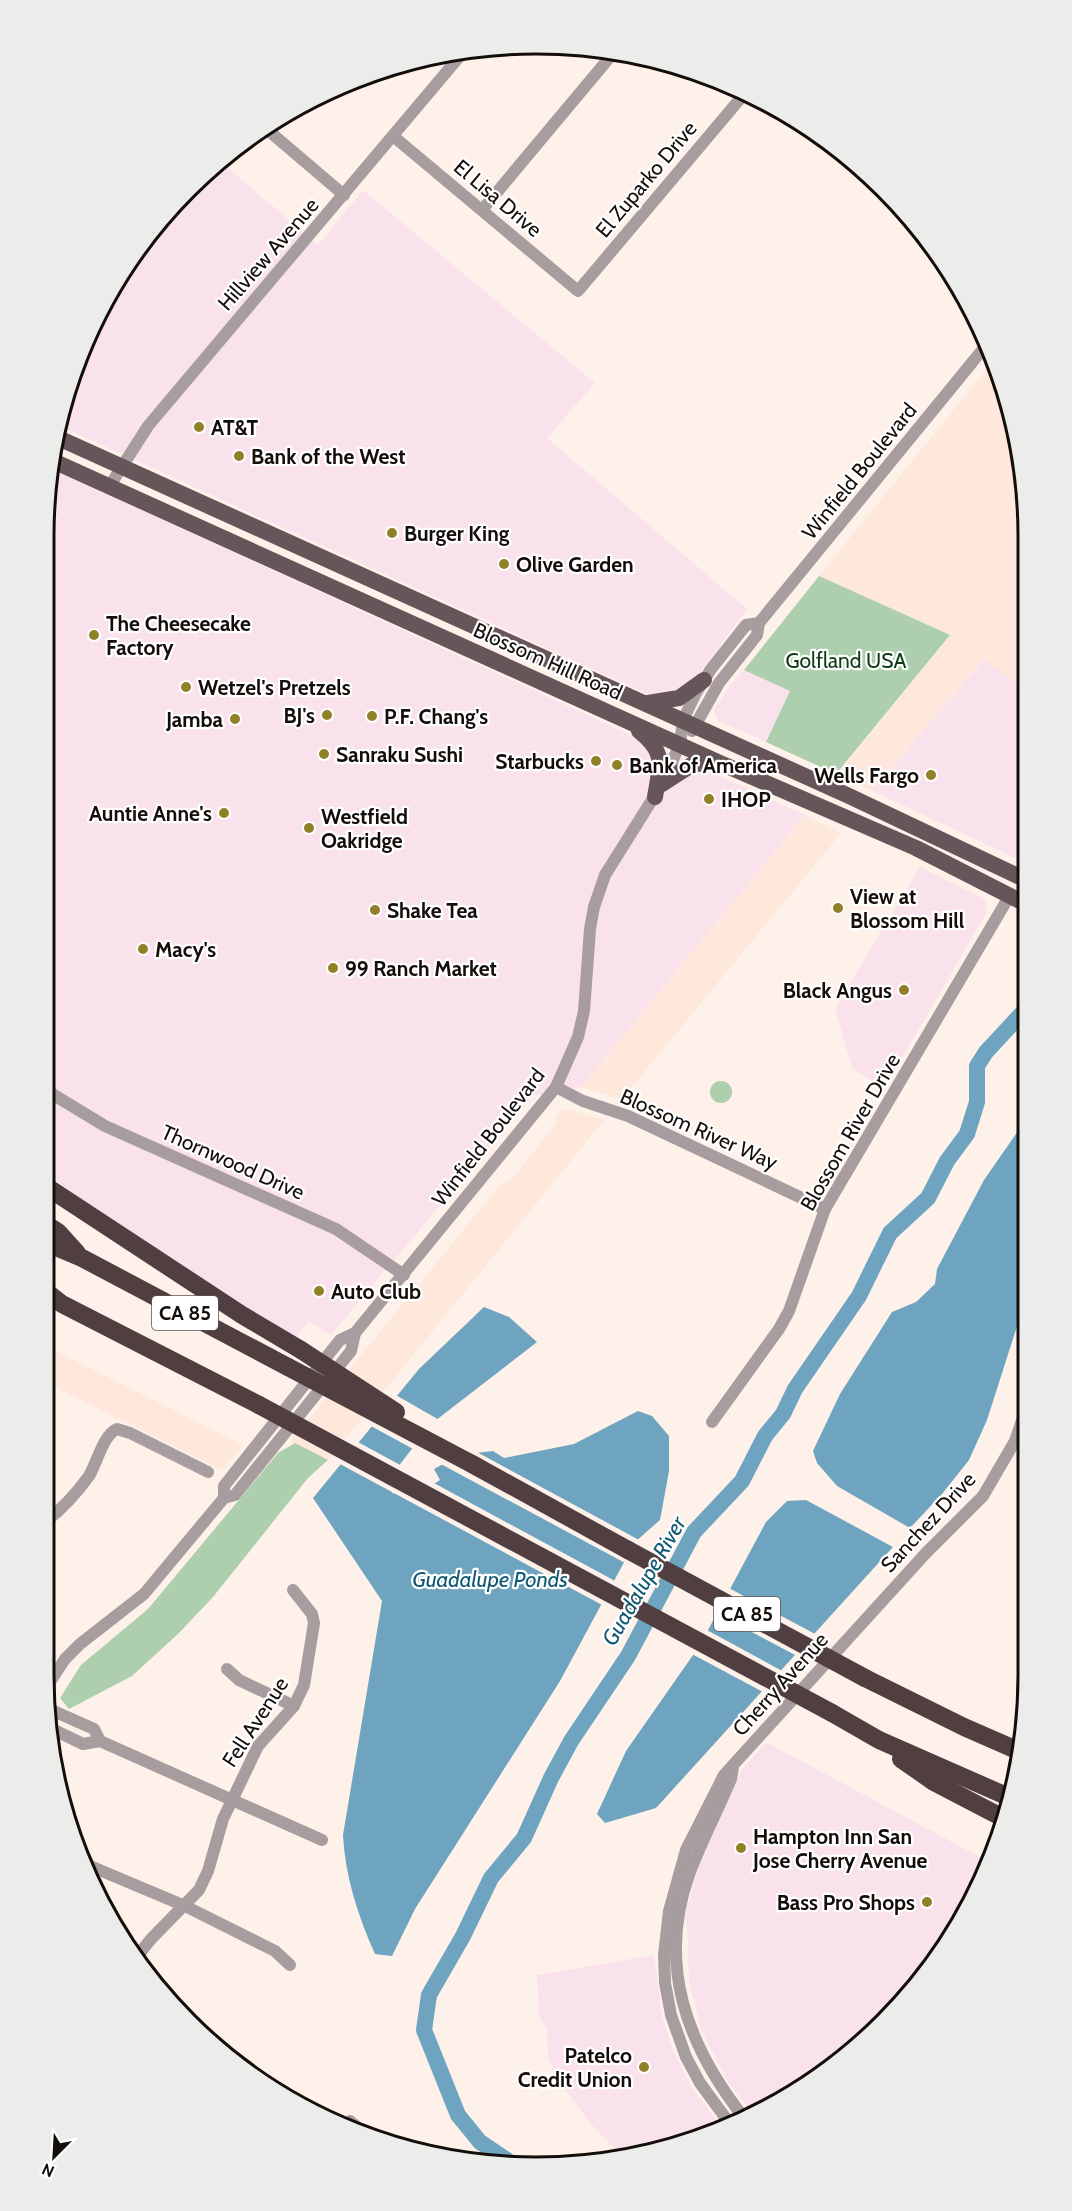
<svg xmlns="http://www.w3.org/2000/svg" width="1072" height="2211" viewBox="0 0 1072 2211" font-family="Cabin,sans-serif">
<style>
.commercial{fill:#fae2ed}
.built{fill:#fde8db}
.green{fill:#adcfae}
.water{fill:#6ea4bf}
.pier{fill:#fdf1ea}
.lines{fill:none;stroke-linecap:round;stroke-linejoin:round}
.river{stroke:#6ea4bf;stroke-width:16}
.minor{stroke:#a79d9e;stroke-width:12}
.major{stroke:#675659;stroke-width:16}
.highway{stroke:#513e41;stroke-width:18}
.highway-bridge{stroke:#513e41;stroke-width:18}
.poi-dot{fill:#8e8128;stroke:#fff;stroke-width:2}
.labels{text-anchor:middle;dominant-baseline:central;stroke-width:4.5;stroke-linejoin:round;paint-order:stroke}
.shield{fill:#fff;stroke:#5a5654;stroke-width:1.5}
.shield-label{font-size:20px;font-weight:bold;fill:#140e0a}
.street-label{font-size:21px;fill:#140e0a;stroke:#fff}
.poi-label{font-size:21px;font-weight:bold;fill:#140e0a;stroke:#fff;text-anchor:start}
.park-label{font-size:21px;fill:#0d3913;stroke:#fff}
.water-label{font-size:22px;font-style:italic;fill:#115873;stroke:#fff}
.rim{fill:none;stroke:#140e0a;stroke-width:3}
</style>
<rect width="100%" height="100%" fill="#fdf1ea"/>
<!-- commercial -->
<g class="commercial">
<path d="M220 161 318 245 363 190 595 383 547 438 747 609 689 687 664 698 645 693 58 425 81 347 127 262 188 188Z"/>
<path d="M50 468 805 815 581 1087 532 1096 331 1335 308 1321 296 1337 153 1255 59 1183 44 1175V536Z"/>
<path d="M985 658 1025 691 1026 863 872 791Z"/>
<path d="M744 670 790 691 766 742 718 721 714 710 731 684Z"/>
<path d="M920 867 982 898 986 902 987 912 884 1089 852 1068 835 1008Z"/>
<path d="M766 1742 991 1863 906 2000 836 2066 755 2116 729 2084 702 2032 689 1982 687 1923 684 1919 697 1872 741 1771Z"/>
<path d="M654 1955 662 2016 673 2050 692 2088 721 2127 625 2156 617 2151 590 2123 555 2075 548 2058 547 2030 539 2016 537 1975Z"/>
</g>
<!-- built -->
<g class="built">
<path d="M994 360 1024 471 1025 691 984 658 872 791 837 774 950 636 819 576Z"/>
<path d="M805 815 841 833 622 1099 581 1087Z"/>
<path d="M567 1109 604 1120 328 1460 290 1442 501 1184 512 1179 556 1123V1116L562 1110Z"/>
<path d="M44 1345 243 1445 222 1470 44 1382Z"/>
</g>
<!-- green -->
<g class="green">
<path d="M819 576 950 635 836 774 766 742 790 691 744 670Z"/>
<circle cx="721" cy="1092" r="11"/>
<path d="M295 1443 328 1460 308 1478 213 1597 179 1633 132 1676 69 1709 60 1698 81 1665 148 1609 278 1453Z"/>
</g>
<!-- water -->
<g class="water">
<path d="M1027 1118V1295L987 1420 969 1460 942 1494 910 1528 837 1486 817 1463 813 1451 840 1394 892 1312 916 1302 935 1284 937 1269 984 1180Z"/>
<path d="M484 1307 509 1317 537 1342 431 1424 391 1476 392 1493C409 1496 426 1489 440 1480L434 1469 460 1455 493 1451 504 1458 574 1444 638 1411 652 1416 669 1436V1471L660 1520 635 1542 560 1681 415 1909 392 1956 375 1954C358 1916 345 1876 343 1835L382 1601 313 1498 419 1369Z"/>
<path d="M806 1500 893 1547 656 1808 605 1823 597 1814 626 1751 700 1645 766 1522 787 1501Z"/>
</g>
<!-- pier -->
<g class="pier">
<path d="M394 1394 441 1421 415 1450 369 1425Z"/>
<path d="M356 1441 402 1466 394 1477 395 1490 403 1492 432 1482 617 1582 604 1606 338 1463Z"/>
<path d="M473 1450 641 1541 627 1564 439 1463 459 1452Z"/>
<path d="M727 1587 817 1635 797 1656 714 1612Z"/>
<path d="M705 1629 784 1672 765 1693 690 1653Z"/>
</g>
<g class="lines">
<!-- river -->
<path class="river" d="M507 2160 480 2142 458 2115 424 2030 429 1995 463 1936 491 1878 524 1838 551 1778 571 1741 628 1656 694 1532 742 1481 765 1436 783 1414 795 1389 859 1296 890 1233 928 1198 947 1161 967 1134 977 1102V1066L986 1052 1026 1009"/>
<!-- minor -->
<g class="minor">
<path d="M263 126 344 195"/>
<path d="M393 136 578 291 745 93"/>
<path d="M482 210 615 51"/>
<path d="M109 487 148 426 465 50"/>
<path d="M692 731 719 683 757 635 759 623 988 343"/>
<path d="M556 1087 583 1101 628 1116 825 1209"/>
<path d="M44 1089 105 1126 336 1229 404 1275"/>
<path d="M712 1422 779 1329 789 1311 825 1209 1010 895"/>
<path d="M224 1498V1486L340 1340 355 1333 556 1087 578 1037 584 1011 590 929 594 907 605 875 662 784 680 744 683 720 696 693 711 669 746 625 759 623"/>
<path d="M44 1523C61 1510 76 1494 89 1476 97 1463 103 1435 117 1429L130 1433 208 1472"/>
<path d="M227 1669 239 1680 294 1706"/>
<path d="M46 1688 65 1659 80 1644 144 1594 224 1498 235 1495 351 1351 355 1333"/>
<path d="M49 1709 94 1729 100 1741 322 1840"/>
<path d="M52 1729 83 1744 100 1741"/>
<path d="M733 1767 731 1779C718 1810 702 1841 690 1872 656 1964 687 2046 745 2119"/>
<path d="M90 1866 185 1906 275 1951 290 1965"/>
<path d="M136 1958 151 1939 199 1890 208 1871 223 1819 258 1746 294 1706 304 1685 314 1623 312 1614 293 1590"/>
<path d="M237 2064 249 2069"/>
<path d="M349 2124 350 2121 357 2127"/>
<path d="M730 2124 700 2083 686 2057 671 2015 665 1983 664 1955 669 1911 686 1850 724 1775 926 1553 983 1496 1015 1441 1028 1403"/>
</g>
<!-- major -->
<g class="major">
<path d="M54 436 849 796 1026 880"/>
<path d="M51 460 720 763 916 848 1026 904"/>
<path d="M648 703 679 698 704 680"/>
<path d="M639 731C667 753 660 765 655 797"/>
<path d="M662 784 693 764 718 763"/>
</g>
<!-- highway -->
<g class="highway">
<path d="M44 1185 242 1315 301 1350"/>
<path d="M44 1223 58 1232 77 1253"/>
<path d="M44 1242 82 1258 288 1367"/>
<path d="M44 1290 62 1304 259 1405"/>
<path d="M472 1464 628 1550"/>
<path d="M865 1678 964 1727 1021 1752"/>
<path d="M832 1713 879 1740 1011 1798"/>
<path d="M901 1759 934 1782 1005 1819"/>
</g>
<!-- highway-bridge -->
<g class="highway-bridge">
<path d="M301 1350 396 1412"/>
<path d="M288 1367 472 1464"/>
<path d="M259 1405 832 1713"/>
<path d="M628 1550 865 1678"/>
</g>
</g>
<!-- markers -->
<g class="poi-dot">
<circle cx="199" cy="427" r="6"/>
<circle cx="239" cy="456" r="6"/>
<circle cx="392" cy="533" r="6"/>
<circle cx="504" cy="564" r="6"/>
<circle cx="94" cy="635" r="6"/>
<circle cx="186" cy="687" r="6"/>
<circle cx="327" cy="715" r="6"/>
<circle cx="372" cy="716" r="6"/>
<circle cx="235" cy="719" r="6"/>
<circle cx="324" cy="754" r="6"/>
<circle cx="596" cy="761" r="6"/>
<circle cx="617" cy="765" r="6"/>
<circle cx="931" cy="775" r="6"/>
<circle cx="709" cy="799" r="6"/>
<circle cx="224" cy="813" r="6"/>
<circle cx="309" cy="828" r="6"/>
<circle cx="838" cy="908" r="6"/>
<circle cx="375" cy="910" r="6"/>
<circle cx="143" cy="949" r="6"/>
<circle cx="333" cy="968" r="6"/>
<circle cx="904" cy="990" r="6"/>
<circle cx="319" cy="1291" r="6"/>
<circle cx="741" cy="1848" r="6"/>
<circle cx="927" cy="1902" r="6"/>
<circle cx="644" cy="2067" r="6"/>
</g>
<g class="labels">
<!-- shield labels -->
<g class="shield">
<rect x="152" y="1296" width="66" height="34" rx="4.5"/>
<rect x="714" y="1597" width="66" height="34" rx="4.5"/>
</g>
<g class="shield-label">
<text x="185" y="1313">CA 85</text>
<text x="747" y="1614">CA 85</text>
</g>
<!-- street labels -->
<g class="street-label">
<text transform="translate(646 179) rotate(-50)">El Zuparko Drive</text>
<text transform="translate(498 198) rotate(40)">El Lisa Drive</text>
<text transform="translate(268 254) rotate(-49)">Hillview Avenue</text>
<text transform="translate(859 471) rotate(-51)">Winfield Boulevard</text>
<text transform="translate(548 661) rotate(24)">Blossom Hill Road</text>
<text transform="translate(699 1129) rotate(24)">Blossom River Way</text>
<text transform="translate(850 1132) rotate(-60)">Blossom River Drive</text>
<text transform="translate(488 1137) rotate(-52)">Winfield Boulevard</text>
<text transform="translate(233 1162) rotate(24)">Thornwood Drive</text>
<text transform="translate(928 1522) rotate(-47)">Sanchez Drive</text>
<text transform="translate(780 1684) rotate(-48)">Cherry Avenue</text>
<text transform="translate(255 1722) rotate(-57)">Fell Avenue</text>
</g>
<!-- poi labels -->
<g class="poi-label">
<text x="211" y="427">AT&amp;T</text>
<text x="251" y="456">Bank of the West</text>
<text x="404" y="533">Burger King</text>
<text x="516" y="564">Olive Garden</text>
<text x="106" y="623">The Cheesecake<tspan x="106" dy="24">Factory</tspan></text>
<text x="198" y="687">Wetzel's Pretzels</text>
<text x="315" y="715" text-anchor="end">BJ's</text>
<text x="384" y="716">P.F. Chang's</text>
<text x="223" y="719" text-anchor="end">Jamba</text>
<text x="336" y="754">Sanraku Sushi</text>
<text x="584" y="761" text-anchor="end">Starbucks</text>
<text x="629" y="765">Bank of America</text>
<text x="919" y="775" text-anchor="end">Wells Fargo</text>
<text x="721" y="799">IHOP</text>
<text x="212" y="813" text-anchor="end">Auntie Anne's</text>
<text x="321" y="816">Westfield<tspan x="321" dy="24">Oakridge</tspan></text>
<text x="850" y="896">View at<tspan x="850" dy="24">Blossom Hill</tspan></text>
<text x="387" y="910">Shake Tea</text>
<text x="155" y="949">Macy's</text>
<text x="345" y="968">99 Ranch Market</text>
<text x="892" y="990" text-anchor="end">Black Angus</text>
<text x="331" y="1291">Auto Club</text>
<text x="753" y="1836">Hampton Inn San<tspan x="753" dy="24">Jose Cherry Avenue</tspan></text>
<text x="915" y="1902" text-anchor="end">Bass Pro Shops</text>
<text x="632" y="2055" text-anchor="end">Patelco<tspan x="632" dy="24">Credit Union</tspan></text>
</g>
<!-- park labels -->
<g class="park-label">
<text x="846" y="660">Golfland USA</text>
</g>
<!-- water labels -->
<g class="water-label">
<text x="490" y="1579">Guadalupe Ponds</text>
<text transform="translate(644 1581) rotate(-60)">Guadalupe River</text>
</g>
</g>
<!-- crop -->
<path d="M0 0H1072V2211H0ZM536 54H536A482 482 0 0 1 1018 536V1675A482 482 0 0 1 536 2157H536A482 482 0 0 1 54 1675V536A482 482 0 0 1 536 54Z" fill="#ececeb" fill-rule="evenodd"/>
<path class="rim" d="M536 54H536A482 482 0 0 1 1018 536V1675A482 482 0 0 1 536 2157H536A482 482 0 0 1 54 1675V536A482 482 0 0 1 536 54Z"/>
<!-- north arrow -->
<g transform="translate(54 2157) rotate(204)" stroke="#ffffff" stroke-width="4.5" paint-order="stroke">
<path d="M0-4.5L10 22L0 15L-10 22Z" fill="#140e0a"/>
<text y="-9" font-size="16" font-weight="bold" text-anchor="middle" fill="#140e0a">N</text>
</g>
</svg>
